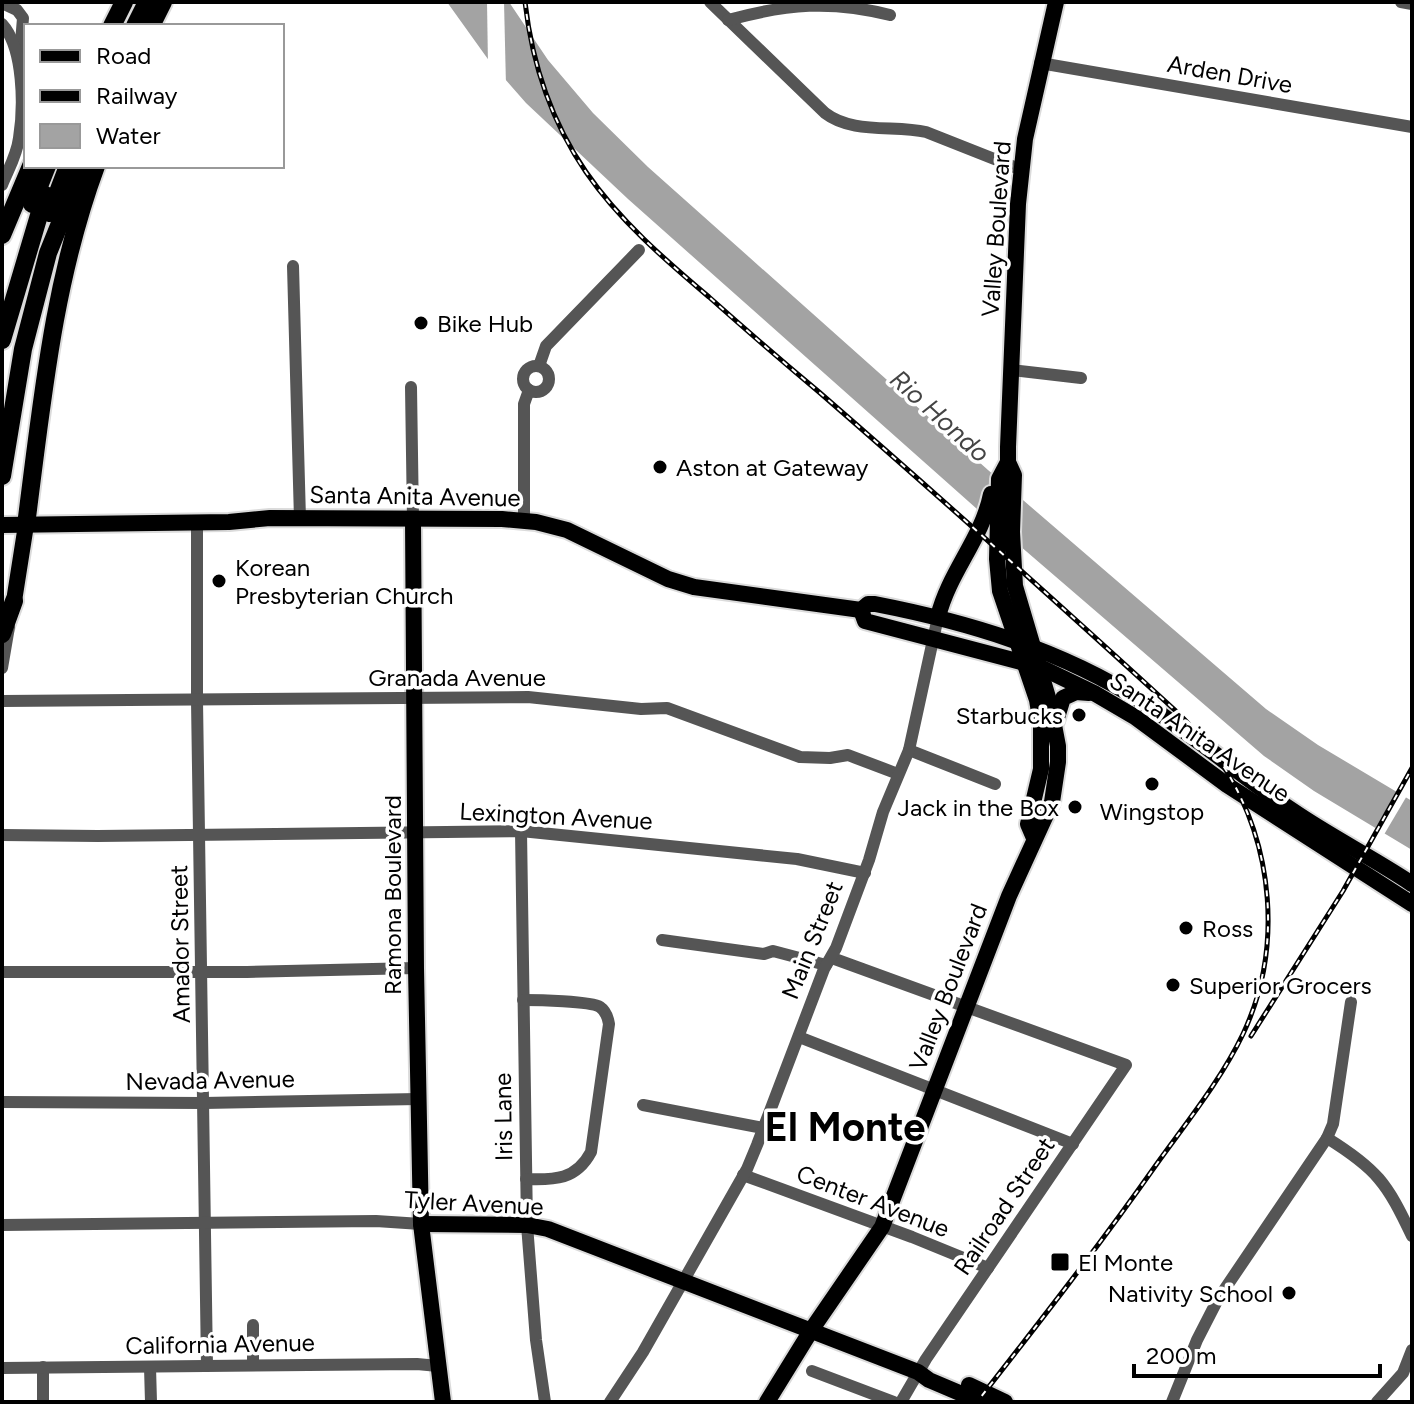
<svg xmlns="http://www.w3.org/2000/svg" width="1414" height="1404" viewBox="0 0 1414 1404" font-family="Figtree,sans-serif">
<style>
.water{fill:#a3a3a3}
.pier{fill:#fff}
.lines{fill:none;stroke-linecap:round;stroke-linejoin:round}
.major-casing{stroke:#dbdbdb;stroke-width:20}
.highway-casing{stroke:#dbdbdb;stroke-width:22}
.minor{stroke:#555;stroke-width:12}
.major{stroke:#000;stroke-width:16}
.highway{stroke:#000;stroke-width:18}
.rail-casing{stroke:#000;stroke-width:5}
.rail{stroke:#fff;stroke-width:2;stroke-dasharray:6;stroke-linecap:butt}
.poi-dot{fill:#000;stroke:#fff;stroke-width:3}
.labels{text-anchor:middle;dominant-baseline:central;stroke-width:7;stroke-linejoin:round;paint-order:stroke}
.street-label{font-size:24px;fill:#000;stroke:#fff}
.poi-label{font-size:24px;fill:#000;stroke:#fff;text-anchor:start}
.water-label{font-size:26px;font-style:italic;fill:#444;stroke:#fff}
.town-label{font-size:40px;font-weight:bold;fill:#000;stroke:#fff}
</style>
<rect width="100%" height="100%" fill="#fff"/>
<!-- water -->
<path class="water" d="M447 2H509L548 60 593 113 648 167 988 470 1266 709 1318 745 1412 801V850L1314 791 1264 756 977 509 628 199 526 103 490 62Z"/>
<!-- pier -->
<g class="pier">
<path d="M487 2H504L506 86 488 66Z"/>
<path d="M1399 788 1408 794 1382 838 1373 832Z"/>
</g>
<g class="lines">
<defs>
<g id="major">
<path d="M1008 462 999 479 997 559 1000 591 1037 700 1041 724V769L1028 824 1034 838"/>
<path d="M413 520 416 968 421 1224 443 1402"/>
<path d="M2 525 229 522 270 518 502 519 536 522 567 530 668 579 694 587 861 610 868 604H875C968 622 1061 650 1141 701 1194 735 1241 776 1293 811 1331 837 1373 858 1412 884"/>
<path d="M14 601 26 525"/>
<path d="M861 610 865 621 1040 667 1094 693 1135 717 1227 785 1412 904"/>
<path d="M938 617C949 572 982 539 991 494"/>
<path d="M1056 721 1063 698 1076 692 1089 693"/>
<path d="M421 1224 527 1225 548 1229 918 1372 929 1380 981 1402"/>
<path d="M969 1385 1005 1402"/>
<path d="M767 1402 812 1329 882 1227 1009 896 1052 802 1058 762V746L1050 704 1015 586 1012 532 1014 475 1008 462V447L1018 204 1025 139 1056 2"/>
</g>
<g id="highway">
<path d="M112 26 124 2"/>
<path d="M135 26 147 2"/>
<path d="M151 26 163 2"/>
<path d="M32 204 47 166"/>
<path d="M50 213 68 166"/>
<path d="M2 235 31 166"/>
<path d="M2 340 45 195"/>
<path d="M2 476 23 349 48 253 83 166"/>
<path d="M26 525C42 403 53 282 96 166"/>
<path d="M2 634 14 601"/>
</g>
</defs>
<!-- major casing -->
<use href="#major" class="major-casing"/>
<!-- highway casing -->
<use href="#highway" class="highway-casing"/>
<!-- minor -->
<g class="minor">
<path d="M710 2 825 113C852 134 894 125 926 132L1022 170"/>
<path d="M1401 2 1412 4"/>
<path d="M2 3 17 10 23 18 20 55"/>
<path d="M728 20C787 4 831 0 890 15"/>
<path d="M2 24C24 48 24 107 19 138 17 155 8 170 2 185"/>
<path d="M1040 63 1412 127"/>
<path d="M293 266 300 519"/>
<path d="M539 366 546 346 639 250"/>
<circle cx="536" cy="379" r="13"/>
<path d="M1011 370 1081 378"/>
<path d="M411 387 413 520"/>
<path d="M524 520V404L529 390"/>
<path d="M197 523V701L207 1366"/>
<path d="M2 668 9 627"/>
<path d="M2 701 528 697 641 709 667 708 800 757 830 758 848 755 898 774"/>
<path d="M909 750 995 784"/>
<path d="M521 831 527 1225 536 1340 545 1402"/>
<path d="M2 835 98 836 521 831 797 859 865 873"/>
<path d="M662 940 764 954 773 951 826 965"/>
<path d="M832 958 1126 1065 926 1359 901 1402"/>
<path d="M2 972H247L416 968"/>
<path d="M523 1000C536 1000 591 1001 600 1007 606 1011 608 1018 609 1024L591 1152C576 1180 555 1180 526 1179"/>
<path d="M799 1037 1073 1144"/>
<path d="M2 1102 204 1103 418 1099"/>
<path d="M643 1105 763 1128"/>
<path d="M1327 1138C1377 1169 1387 1183 1412 1236"/>
<path d="M743 1175 912 1237 988 1268"/>
<path d="M2 1225 376 1221 421 1224"/>
<path d="M253 1365V1325"/>
<path d="M43 1367V1402"/>
<path d="M150 1367 151 1402"/>
<path d="M2 1368 417 1364 438 1366"/>
<path d="M812 1371 894 1402"/>
<path d="M610 1402 643 1352 747 1169 757 1145 824 969 836 948 869 860 883 812 909 750 938 617"/>
<path d="M1172 1402 1197 1340 1218 1299 1327 1138 1333 1124 1351 1002"/>
<path d="M1377 1402 1403 1373 1412 1350"/>
</g>
<!-- major -->
<use href="#major" class="major"/>
<!-- highway -->
<use href="#highway" class="highway"/>
<defs>
<g id="rail">
<path d="M525 2C532 63 551 121 586 172 619 220 664 259 709 297 745 329 782 361 819 392 940 497 1059 604 1177 712 1194 729 1211 747 1224 767 1274 846 1283 949 1243 1034 1221 1080 1186 1123 1156 1165 1099 1246 1038 1324 977 1402"/>
<path d="M1251 1036 1343 891 1412 768"/>
</g>
</defs>
<!-- rail casing -->
<use href="#rail" class="rail-casing"/>
<!-- rail -->
<use href="#rail" class="rail"/>
</g>
<!-- markers -->
<g class="poi-dot">
<circle cx="421" cy="323" r="8"/>
<circle cx="660" cy="467" r="8"/>
<circle cx="219" cy="581" r="8"/>
<circle cx="1079" cy="715" r="8"/>
<circle cx="1152" cy="784" r="8"/>
<circle cx="1075" cy="807" r="8"/>
<circle cx="1186" cy="928" r="8"/>
<circle cx="1173" cy="985" r="8"/>
<rect x="1050" y="1252" width="20" height="20" rx="4"/>
<circle cx="1289" cy="1293" r="8"/>
</g>
<g class="labels">
<!-- street labels -->
<g class="street-label">
<text transform="translate(1230 74) rotate(10)">Arden Drive</text>
<text transform="translate(996 229) rotate(-86)">Valley Boulevard</text>
<text transform="translate(415 496) rotate(1)">Santa Anita Avenue</text>
<text x="457" y="677">Granada Avenue</text>
<text transform="translate(1200 737) rotate(34)">Santa Anita Avenue</text>
<text transform="translate(556 816) rotate(3)">Lexington Avenue</text>
<text transform="translate(392 895) rotate(-90)">Ramona Boulevard</text>
<text transform="translate(812 940) rotate(-68)">Main Street</text>
<text transform="translate(180 944) rotate(-91)">Amador Street</text>
<text transform="translate(948 987) rotate(-69)">Valley Boulevard</text>
<text transform="translate(210 1080) rotate(-1)">Nevada Avenue</text>
<text transform="translate(503 1117) rotate(-91)">Iris Lane</text>
<text transform="translate(873 1201) rotate(21)">Center Avenue</text>
<text transform="translate(474 1203) rotate(3)">Tyler Avenue</text>
<text transform="translate(1004 1206) rotate(-56)">Railroad Street</text>
<text transform="translate(220 1344) rotate(-1)">California Avenue</text>
</g>
<!-- poi labels -->
<g class="poi-label">
<text x="437" y="323">Bike Hub</text>
<text x="676" y="467">Aston at Gateway</text>
<text x="235" y="567">Korean<tspan x="235" dy="28">Presbyterian Church</tspan></text>
<text x="1063" y="715" text-anchor="end">Starbucks</text>
<text x="1059" y="807" text-anchor="end">Jack in the Box</text>
<text x="1152" y="811" text-anchor="middle">Wingstop</text>
<text x="1202" y="928">Ross</text>
<text x="1189" y="985">Superior Grocers</text>
<text x="1078" y="1262">El Monte</text>
<text x="1273" y="1293" text-anchor="end">Nativity School</text>
</g>
<!-- water labels -->
<g class="water-label">
<text transform="translate(940 416) rotate(42)">Rio Hondo</text>
</g>
<!-- town labels -->
<g class="town-label">
<text x="845" y="1127">El Monte</text>
</g>
</g>
<!-- border -->
<rect width="1414" height="1404" fill="none" stroke="#000000" stroke-width="8"/>
<!-- legend -->
<rect x="24" y="24" width="260" height="144" fill="#ffffff" stroke="#999999" stroke-width="2"/>
<rect x="40" y="50" width="40" height="12" fill="#000000" stroke="#999999" stroke-width="2"/>
<text x="96" y="64" font-size="24" fill="#000000">Road</text>
<rect x="40" y="90" width="40" height="12" fill="#000000" stroke="#999999" stroke-width="2"/>
<text x="96" y="104" font-size="24" fill="#000000">Railway</text>
<rect x="40" y="124" width="40" height="24" fill="#a3a3a3" stroke="#999999" stroke-width="2"/>
<text x="96" y="144" font-size="24" fill="#000000">Water</text>
<!-- scale -->
<path d="M1134 1364v12h246v-12" fill="none" stroke="#000000" stroke-width="4"/>
<text x="1146" y="1364" font-size="24" fill="#000000" stroke="#ffffff" stroke-width="6" paint-order="stroke">200 m</text>
</svg>
